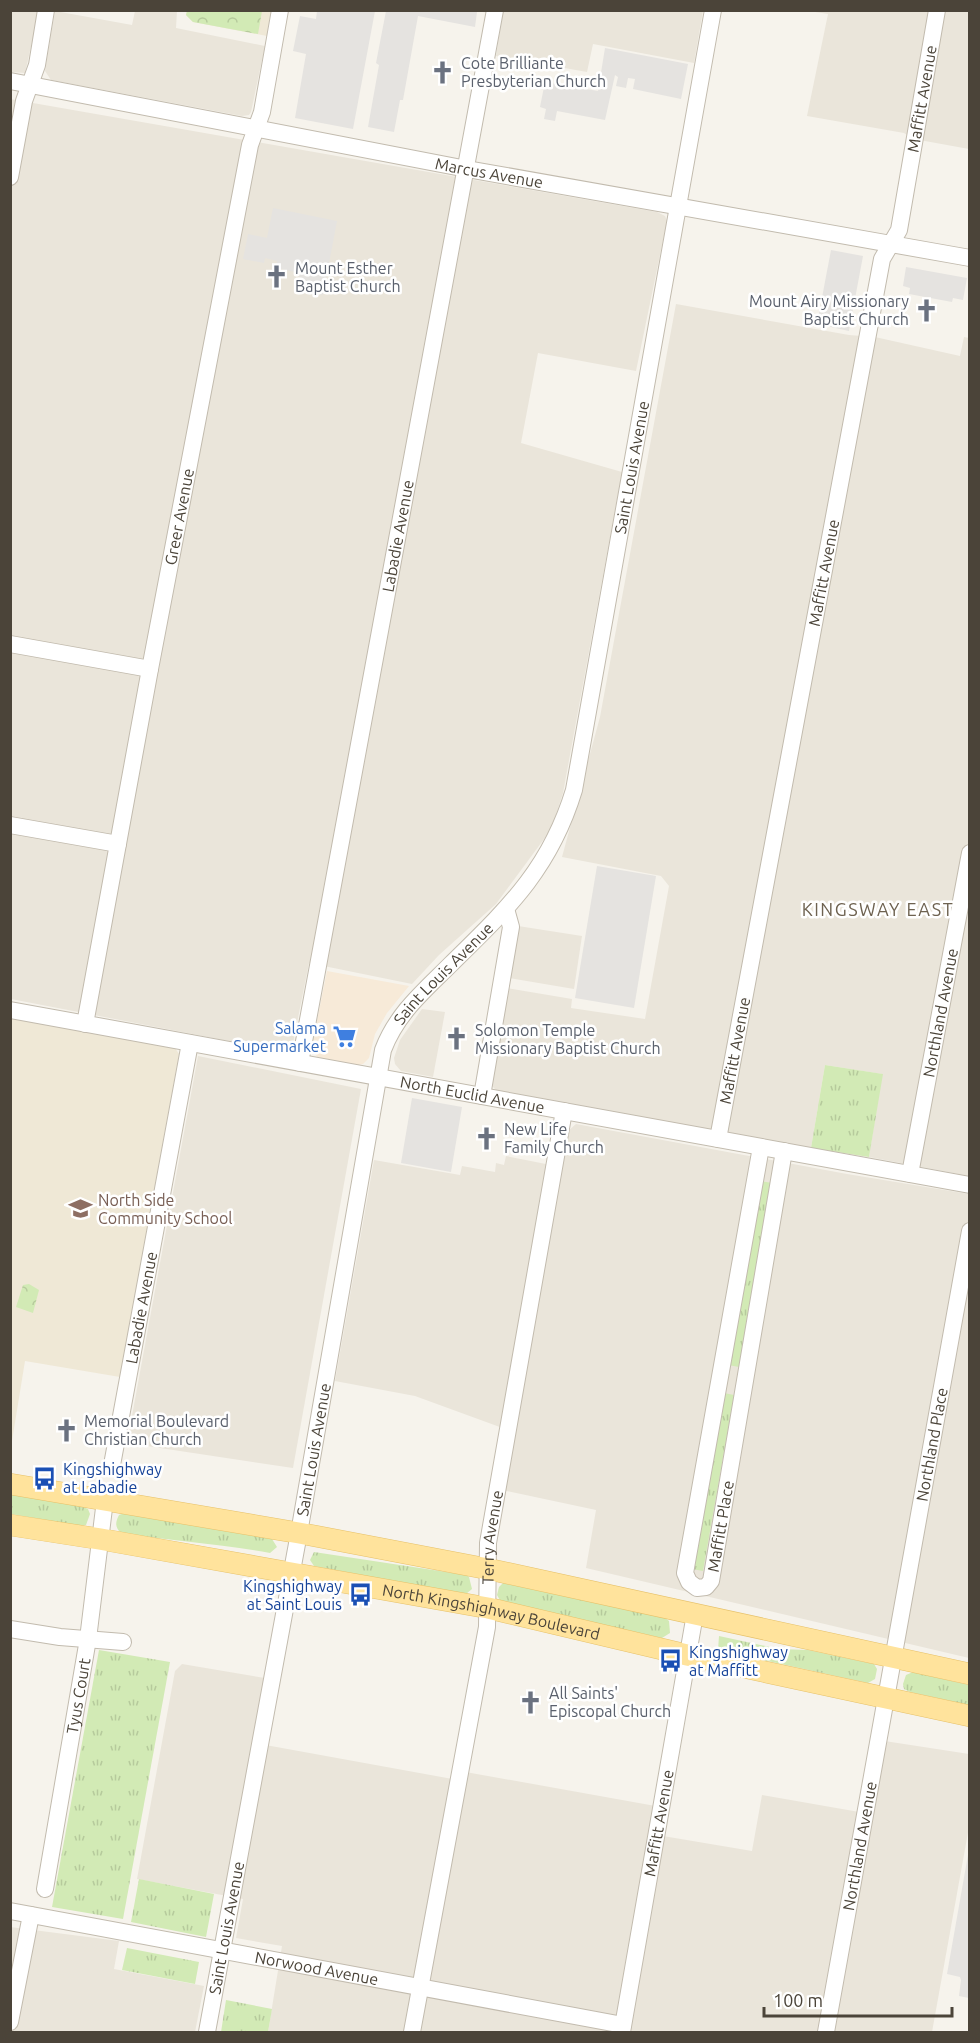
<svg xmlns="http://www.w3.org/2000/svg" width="980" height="2043" viewBox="0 0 980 2043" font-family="Ubuntu,sans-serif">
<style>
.residential{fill:#eae5da}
.commercial{fill:#f7ead8}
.education{fill:#efe8d6}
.grass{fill:url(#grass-tufts)}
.park{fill:url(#park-crowns)}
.parking{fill:#e5e3e0}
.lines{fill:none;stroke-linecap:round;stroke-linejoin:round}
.minor-casing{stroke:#c2bbae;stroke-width:18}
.major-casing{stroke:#e6c16a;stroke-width:22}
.minor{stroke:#fff;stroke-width:16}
.major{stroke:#ffe39c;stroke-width:21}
.labels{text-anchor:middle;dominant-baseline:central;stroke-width:5;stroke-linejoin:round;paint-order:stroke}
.worship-label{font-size:16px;fill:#5b616d;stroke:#fff;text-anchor:start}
.street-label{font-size:16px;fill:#4b4439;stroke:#fff}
.shop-label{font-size:16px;fill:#366cbe;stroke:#fff;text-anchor:end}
.education-label{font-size:16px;fill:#785e54;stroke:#fff;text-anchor:start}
.transit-label{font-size:16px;fill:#164399;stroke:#fff;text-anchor:start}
.neighbourhood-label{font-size:18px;letter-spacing:1.5px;fill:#6e6250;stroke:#fff}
</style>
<defs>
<pattern id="grass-tufts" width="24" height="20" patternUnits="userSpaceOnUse" patternTransform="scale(1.5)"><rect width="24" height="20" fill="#d2eab5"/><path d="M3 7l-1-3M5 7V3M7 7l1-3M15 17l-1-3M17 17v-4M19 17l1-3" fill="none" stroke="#b6ca9c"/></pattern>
<pattern id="park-crowns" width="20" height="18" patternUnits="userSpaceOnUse" patternTransform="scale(1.5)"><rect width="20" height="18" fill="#d2eab5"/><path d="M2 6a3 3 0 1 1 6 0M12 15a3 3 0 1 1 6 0" fill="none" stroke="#b6ca9c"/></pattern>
</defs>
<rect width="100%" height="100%" fill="#f6f3ec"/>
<!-- residential -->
<g class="residential">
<path d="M10 11H39L25 73 11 72Z"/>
<path d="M55 11 132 25 135 11H177L176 28 265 46 251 112 249 115 242 116 51 80 45 71Z"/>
<path d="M478 11H703L694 63 593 44 587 72 496 56 502 16Z"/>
<path d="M809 11H969V149L914 139 904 133 807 116 828 14Z"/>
<path d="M10 99 657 212 665 216 667 221 636 371 538 353 521 443 622 472 563 793 555 818 547 835 496 904 439 955 412 984 309 963 291 1053 11 999Z"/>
<path d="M676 304 849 335 875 337 960 356 964 337 969 338V1176L869 1157 882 1074 825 1065 811 1148 496 1090 490 1084 507 988 572 999 571 1008 645 1019 669 886 661 876 562 857 600 717Z"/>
<path d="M518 926 582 936 574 989 509 978Z"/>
<path d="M422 1009 445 1012 433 1077 401 1071 395 1064 394 1058 400 1040Z"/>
<path d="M198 1056 361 1089 293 1468 127 1443Z"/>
<path d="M576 1124 847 1174 969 1194V1658L586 1568 596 1510 497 1489 508 1430 415 1396 335 1381 374 1160 460 1175 462 1166 495 1172 496 1163 504 1165 506 1156 561 1167 568 1131Z"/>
<path d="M182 1664 271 1679 260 1744 458 1780 460 1771 661 1807 657 1835 752 1851 762 1795 865 1813 878 1740 969 1754V1827L932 2032H268L282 1946 236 1938 243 1899 137 1879 175 1671Z"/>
<path d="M10 1927 119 1941 114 1969 204 1986 195 2032H11Z"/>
</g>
<!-- commercial -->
<path class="commercial" d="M327 971 409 986 387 1013 375 1034 369 1058 363 1064 358 1065 318 1058 313 1051 312 1046Z"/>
<!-- education -->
<g class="education">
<path d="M187 11H271L267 36 193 22 186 15Z"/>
<path d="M11 1018 175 1048 179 1054 120 1377 25 1361 11 1447Z"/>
</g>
<!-- grass -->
<g class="grass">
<path d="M825 1065 883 1074 869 1157 811 1148Z"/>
<path d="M761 1181 772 1183 739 1367 728 1365Z"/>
<path d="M724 1393 734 1395 703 1571 692 1569Z"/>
<path d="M10 1494 81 1506 88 1509 90 1514 86 1525 80 1526 11 1514Z"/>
<path d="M124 1513 272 1539 277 1547 270 1553C221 1544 171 1541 121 1533 115 1527 115 1523 119 1515Z"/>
<path d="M314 1552 466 1575 469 1577 472 1589 466 1594 457 1593 314 1566 310 1560Z"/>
<path d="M503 1583 544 1591 665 1618 669 1621 670 1633 662 1638 501 1602 497 1595 499 1587Z"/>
<path d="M719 1636 779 1649 808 1650 874 1664 877 1669 875 1679 868 1683 718 1650Z"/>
<path d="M99 1650 170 1662 123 1919 52 1907Z"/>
<path d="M913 1672 969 1685V1705L910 1692 904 1689 903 1684 906 1675Z"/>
<path d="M139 1879 214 1894 206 1937 131 1922Z"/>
<path d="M127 1948 199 1962 195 1984 122 1970Z"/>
<path d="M226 2000 272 2009 268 2032H221Z"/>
</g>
<!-- park -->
<g class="park">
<path d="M187 11V10L262 11 258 34 193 22 186 15Z"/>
<path d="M29 1284 39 1290 33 1313 16 1307 23 1285Z"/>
</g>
<!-- parking -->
<g class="parking">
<path d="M468 10 477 12 475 27 418 16 403 100H400L394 132 368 127 379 65 376 63 386 11Z"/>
<path d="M317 11H375L353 129 295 118 306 54 293 51 300 16 316 19Z"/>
<path d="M605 48 688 64 681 99 633 89 635 79 628 78 626 88 616 86 618 77 615 75 605 120 557 111 555 121 544 119 546 109 540 107 545 82 598 91Z"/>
<path d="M273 208 337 221 323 295 297 290 300 273 276 268 277 261 265 258 264 263 243 259 248 234 267 238Z"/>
<path d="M831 250 863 256 849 331 817 324Z"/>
<path d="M906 267 967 278 963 300 953 298 952 302 909 294 910 288 903 286Z"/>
<path d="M597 866 656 876 634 1008 575 998Z"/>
<path d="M412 1098 462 1107 451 1172 401 1163Z"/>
<path d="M969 1849V1998L959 1996 961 1980 960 1977 947 1974Z"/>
</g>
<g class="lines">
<defs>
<g id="minor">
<path id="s1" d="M10 81 467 169 970 258"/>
<path d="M10 177 24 101 37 65 46 10"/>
<path d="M10 644 150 669"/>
<path d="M10 825 118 844"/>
<path id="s2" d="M10 1010 970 1185"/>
<path id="s3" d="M85 1024 150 669 250 145 262 112 280 10"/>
<path id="s4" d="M300 1063 495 10"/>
<path d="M482 1096 511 927 506 909"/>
<path id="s5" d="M718 1139 882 259 899 230 937 10"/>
<path id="s6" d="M761 1147 685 1573 689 1582 697 1588 706 1587 711 1581 784 1151"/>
<path id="s7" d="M910 1174 970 853"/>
<path id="s8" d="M112 1465 190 1043"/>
<path d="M10 1629 60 1637 123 1642"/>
<path id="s9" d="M45 1889 88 1639 105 1500"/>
<path id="s10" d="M10 1911 623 2025"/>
<path d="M10 2022 31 1915"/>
<path id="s11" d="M207 2032 299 1533 383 1050C397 1013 424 991 451 964 508 908 550 869 574 790L713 10"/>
<path id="s12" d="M412 2032 487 1627 488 1543 564 1111"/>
<path id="s13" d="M622 2032 695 1614"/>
<path id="s14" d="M826 2032 970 1231"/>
</g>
<g id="major">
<path d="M10 1484 299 1533 488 1569 970 1674"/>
<path id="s15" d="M10 1525 100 1539 488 1608 687 1655 970 1716"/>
</g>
</defs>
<!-- minor casing -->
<use href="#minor" class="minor-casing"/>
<!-- major casing -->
<use href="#major" class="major-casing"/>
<!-- minor -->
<use href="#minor" class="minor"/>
<!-- major -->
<use href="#major" class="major"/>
</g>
<!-- icons -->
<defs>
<symbol id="church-bare" viewBox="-9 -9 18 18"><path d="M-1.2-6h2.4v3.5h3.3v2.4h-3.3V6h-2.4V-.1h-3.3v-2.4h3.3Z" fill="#6b7280" stroke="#fff" stroke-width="2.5" paint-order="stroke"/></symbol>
<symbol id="supermarket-bare" viewBox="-9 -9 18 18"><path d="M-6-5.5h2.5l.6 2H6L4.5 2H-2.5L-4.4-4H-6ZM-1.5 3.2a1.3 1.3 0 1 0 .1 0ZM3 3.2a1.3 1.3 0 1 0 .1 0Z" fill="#3f7fe0" stroke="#fff" stroke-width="2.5" paint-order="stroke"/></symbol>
<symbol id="school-bare" viewBox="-9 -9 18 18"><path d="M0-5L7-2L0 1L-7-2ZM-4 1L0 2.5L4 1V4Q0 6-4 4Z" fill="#8d6e63" stroke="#fff" stroke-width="2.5" paint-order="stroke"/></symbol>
<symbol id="bus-bare" viewBox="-9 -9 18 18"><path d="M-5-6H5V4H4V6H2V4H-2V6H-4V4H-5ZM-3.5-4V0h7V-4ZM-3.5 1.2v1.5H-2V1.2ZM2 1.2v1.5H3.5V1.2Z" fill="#1a4fb4" stroke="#fff" stroke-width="2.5" paint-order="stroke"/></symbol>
</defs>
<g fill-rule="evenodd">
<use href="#church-bare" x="426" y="56" width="33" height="33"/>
<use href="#church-bare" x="260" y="260" width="33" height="33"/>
<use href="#church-bare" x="910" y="294" width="33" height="33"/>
<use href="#supermarket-bare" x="328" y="1020" width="33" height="33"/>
<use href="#church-bare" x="440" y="1022" width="33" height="33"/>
<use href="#church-bare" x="470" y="1122" width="33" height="33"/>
<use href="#school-bare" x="64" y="1192" width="33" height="33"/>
<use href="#church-bare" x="50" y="1414" width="33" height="33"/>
<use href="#bus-bare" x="28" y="1462" width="33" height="33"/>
<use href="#bus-bare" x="344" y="1578" width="33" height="33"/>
<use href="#bus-bare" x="654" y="1644" width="33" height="33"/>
<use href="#church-bare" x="514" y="1686" width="33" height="33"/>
</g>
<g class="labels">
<!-- worship labels -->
<g class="worship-label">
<text x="461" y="63">Cote Brilliante<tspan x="461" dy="18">Presbyterian Church</tspan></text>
<text x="295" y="268">Mount Esther<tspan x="295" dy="18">Baptist Church</tspan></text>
<text x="909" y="301" text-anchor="end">Mount Airy Missionary<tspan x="909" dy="18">Baptist Church</tspan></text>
<text x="475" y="1030">Solomon Temple<tspan x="475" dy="18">Missionary Baptist Church</tspan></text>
<text x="504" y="1129">New Life<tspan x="504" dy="18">Family Church</tspan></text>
<text x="84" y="1421">Memorial Boulevard<tspan x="84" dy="18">Christian Church</tspan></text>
<text x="549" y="1693">All Saints'<tspan x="549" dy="18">Episcopal Church</tspan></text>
</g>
<!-- street labels -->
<g class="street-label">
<text stroke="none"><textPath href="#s5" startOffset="1062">Maffitt Avenue</textPath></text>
<text stroke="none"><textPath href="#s1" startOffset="488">Marcus Avenue</textPath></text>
<text stroke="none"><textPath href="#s11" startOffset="1652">Saint Louis Avenue</textPath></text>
<text stroke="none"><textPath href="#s3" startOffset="516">Greer Avenue</textPath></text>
<text stroke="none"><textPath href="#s4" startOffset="536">Labadie Avenue</textPath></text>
<text stroke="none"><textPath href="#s5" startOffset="576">Maffitt Avenue</textPath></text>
<text stroke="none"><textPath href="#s11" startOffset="1096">Saint Louis Avenue</textPath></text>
<text stroke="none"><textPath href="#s7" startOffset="164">Northland Avenue</textPath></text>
<text stroke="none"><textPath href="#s5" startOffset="90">Maffitt Avenue</textPath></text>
<text stroke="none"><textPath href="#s2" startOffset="470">North Euclid Avenue</textPath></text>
<text stroke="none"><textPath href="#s8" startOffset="160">Labadie Avenue</textPath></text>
<text stroke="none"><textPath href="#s14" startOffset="597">Northland Place</textPath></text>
<text stroke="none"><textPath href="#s11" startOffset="592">Saint Louis Avenue</textPath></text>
<text stroke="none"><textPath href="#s6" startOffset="525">Maffitt Place</textPath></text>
<text stroke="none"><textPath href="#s12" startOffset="502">Terry Avenue</textPath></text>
<text stroke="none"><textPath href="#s15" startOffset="489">North Kingshighway Boulevard</textPath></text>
<text stroke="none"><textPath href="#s9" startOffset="196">Tyus Court</textPath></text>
<text stroke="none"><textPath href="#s13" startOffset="212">Maffitt Avenue</textPath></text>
<text stroke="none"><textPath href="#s14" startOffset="189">Northland Avenue</textPath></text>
<text stroke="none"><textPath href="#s11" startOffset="106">Saint Louis Avenue</textPath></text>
<text stroke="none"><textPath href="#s10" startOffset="312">Norwood Avenue</textPath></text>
</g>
<!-- shop labels -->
<g class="shop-label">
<text x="326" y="1028">Salama<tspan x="326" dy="18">Supermarket</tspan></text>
</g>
<!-- education labels -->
<g class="education-label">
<text x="98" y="1200">North Side<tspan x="98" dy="18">Community School</tspan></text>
</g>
<!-- transit labels -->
<g class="transit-label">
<text x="63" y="1469">Kingshighway<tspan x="63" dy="18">at Labadie</tspan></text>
<text x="342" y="1586" text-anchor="end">Kingshighway<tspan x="342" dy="18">at Saint Louis</tspan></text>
<text x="689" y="1652">Kingshighway<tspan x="689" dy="18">at Maffitt</tspan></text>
</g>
<!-- neighbourhood labels -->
<g class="neighbourhood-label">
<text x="878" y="909">KINGSWAY EAST</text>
</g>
</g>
<!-- border -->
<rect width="980" height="2043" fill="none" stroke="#4b4439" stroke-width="24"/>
<!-- scale -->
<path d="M764 2007v9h188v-9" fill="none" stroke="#4b4439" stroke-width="3"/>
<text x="773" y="2007" font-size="18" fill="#4b4439" stroke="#ffffff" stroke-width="4.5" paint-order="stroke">100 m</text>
</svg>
